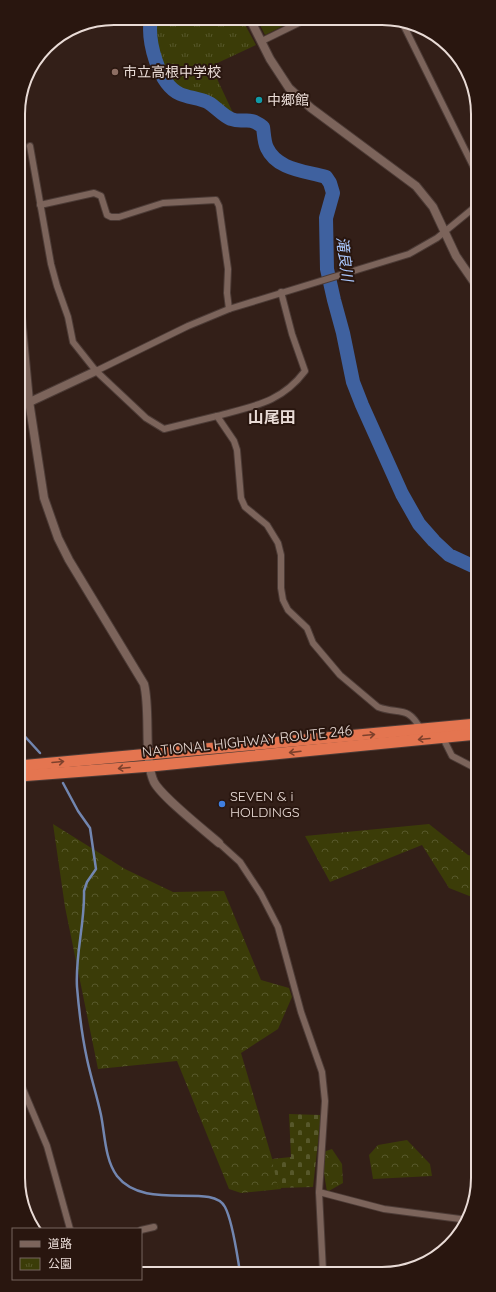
<svg xmlns="http://www.w3.org/2000/svg" width="496" height="1292" viewBox="0 0 496 1292" font-family="Quicksand,'Noto Sans JP',sans-serif">
<style>
.forest{fill:url(#forest-crowns)}
.cemetery{fill:url(#cemetery-stones)}
.park{fill:url(#park-tufts)}
.garden{fill:#3b3c08}
.lines{fill:none;stroke-linecap:round;stroke-linejoin:round}
.stream{stroke:#7286b0;stroke-width:2.5}
.river{stroke:#3f619f;stroke-width:14}
.minor-casing{stroke:#4c3b36;stroke-width:8}
.tertiary-casing{stroke:#4c3b36;stroke-width:10}
.trunk-casing{stroke:#4c3b36;stroke-width:13}
.minor{stroke:#7c645b;stroke-width:6}
.tertiary{stroke:#7c645b;stroke-width:8}
.trunk{stroke:#e47550;stroke-width:11}
.oneway{stroke:#7d412c}
.education-dot{fill:#8d6e63;stroke:#29160f;stroke-width:1.5}
.culture-dot{fill:#0f9aa8;stroke:#29160f;stroke-width:1.5}
.shop-dot{fill:#3f7fe0;stroke:#29160f;stroke-width:1.5}
.labels{text-anchor:middle;dominant-baseline:central;stroke-width:4;stroke-linejoin:round;paint-order:stroke}
.poi-label{font-size:14px;fill:#e9dbd6;stroke:#29160f;text-anchor:start}
.street-label{font-size:14px;fill:#e9dbd6;stroke:#29160f}
.water-label{font-size:15px;font-style:italic;fill:#aac8fe;stroke:#29160f}
.quarter-label{font-size:16px;font-weight:bold;fill:#e9dbd6;stroke:#29160f}
.rim{fill:none;stroke:#e9dbd6;stroke-width:2}
</style>
<defs>
<pattern id="forest-crowns" width="20" height="18" patternUnits="userSpaceOnUse"><rect width="20" height="18" fill="#3b3c08"/><path d="M2 6a3 3 0 1 1 6 0M12 15a3 3 0 1 1 6 0" fill="none" stroke="#57582b"/></pattern>
<pattern id="cemetery-stones" width="16" height="16" patternUnits="userSpaceOnUse"><rect width="16" height="16" fill="#3b3c08"/><path d="M2 7V4a2 2 0 0 1 4 0v3zM10 15v-3a2 2 0 0 1 4 0v3z" fill="#57582b"/></pattern>
<pattern id="park-tufts" width="24" height="20" patternUnits="userSpaceOnUse"><rect width="24" height="20" fill="#3b3c08"/><path d="M3 7l-1-3M5 7V3M7 7l1-3M15 17l-1-3M17 17v-4M19 17l1-3" fill="none" stroke="#57582b"/></pattern>
</defs>
<rect width="100%" height="100%" fill="#331f18"/>
<!-- forest -->
<g class="forest">
<path d="M53 824 125 869 173 892 224 891 261 980 289 988 292 997 278 1029 241 1053 281 1189 241 1193 229 1189 177 1061 98 1069 65 907Z"/>
<path d="M429 824 468 855 477 857V899L449 888 422 845 330 882 305 836Z"/>
<path d="M407 1140 430 1164 432 1176 373 1179 369 1155 378 1145Z"/>
<path d="M332 1149 342 1164 343 1183 327 1192 323 1167V1152Z"/>
</g>
<!-- cemetery -->
<path class="cemetery" d="M289 1114 321 1115 313 1187 278 1188 272 1159 291 1157Z"/>
<!-- park -->
<path class="park" d="M154 18 242 19 256 45 211 66 234 115C225 109 218 102 208 98 197 93 184 92 174 84 161 75 153 34 154 18Z"/>
<!-- garden -->
<path class="garden" d="M257 19H297L265 35Z"/>
<g class="lines">
<!-- stream -->
<g class="stream">
<path d="M19 730 40 753"/>
<path d="M63 783 78 811 90 828 96 869 87 882 84 891C85 923 75 955 77 987 79 1011 82 1036 87 1059 91 1078 97 1096 101 1115 105 1135 105 1160 117 1176 145 1212 212 1182 225 1207 233 1222 237 1255 240 1272"/>
</g>
<!-- river -->
<path class="river" d="M151 18C147 40 158 84 180 94 189 98 200 98 209 103 217 108 222 115 231 119 245 124 247 115 263 127 264 133 264 142 267 148 277 170 306 171 326 177L330 183 333 193 326 218 327 269 334 300 343 333 353 382 362 405 402 494 419 524 434 541 449 555 477 568"/>
<defs>
<g id="minor">
<path d="M401 20 476 172"/>
<path d="M262 41 307 19"/>
<path d="M30 146 51 264 57 286 68 317 73 342 96 371 146 418 164 429 217 416 234 441 237 450 241 498 245 507 267 525 278 543 281 555V588L283 600 288 610 307 628 313 643 340 675 378 707C398 715 408 704 421 730"/>
<path d="M40 205 94 193 101 196 107 215 111 217H119L163 203 216 200 219 206 228 269 227 293 229 309"/>
<path d="M96 371 188 326 229 309 409 254 437 238 476 206"/>
<path d="M217 416C253 406 281 403 305 371L292 334 281 292"/>
<path d="M443 738 452 756 477 769"/>
<path d="M219 843 240 862 261 894 278 927 301 1012 322 1072 325 1101 319 1192 323 1272"/>
<path d="M20 1082 47 1146 70 1229"/>
<path d="M319 1192 384 1209 468 1220"/>
<path d="M141 1230 154 1227"/>
</g>
<g id="tertiary">
<path d="M250 19 270 59 289 88 311 108 416 186 433 207 456 256 476 285"/>
<path d="M18 285 29 401 44 498 58 538 69 560 144 684C151 712 143 758 154 782 162 797 204 830 219 843"/>
<path d="M19 407 96 371"/>
</g>
<g id="trunk">
<path d="M19 766 477 724"/>
<path d="M19 776 151 766 477 734"/>
</g>
</defs>
<!-- minor casing -->
<use href="#minor" class="minor-casing"/>
<!-- tertiary casing -->
<use href="#tertiary" class="tertiary-casing"/>
<!-- trunk casing -->
<use href="#trunk" class="trunk-casing"/>
<!-- minor -->
<use href="#minor" class="minor"/>
<!-- tertiary -->
<use href="#tertiary" class="tertiary"/>
<!-- trunk -->
<use href="#trunk" class="trunk"/>
</g>
<!-- one-way arrows -->
<defs><path id="oneway-shaft" d="M-6 0H5M1.5-3L5.5 0L1.5 3" fill="none" stroke-width="1.6" stroke-linecap="round" stroke-linejoin="round"/></defs>
<g class="oneway">
<use href="#oneway-shaft" transform="translate(369 735) rotate(-5)"/>
<use href="#oneway-shaft" transform="translate(424 739) rotate(175)"/>
<use href="#oneway-shaft" transform="translate(295 752) rotate(173)"/>
<use href="#oneway-shaft" transform="translate(58 762) rotate(-5)"/>
<use href="#oneway-shaft" transform="translate(124 768) rotate(175)"/>
</g>
<!-- markers -->
<circle class="education-dot" cx="115" cy="72" r="4"/>
<circle class="culture-dot" cx="259" cy="100" r="4"/>
<circle class="shop-dot" cx="222" cy="804" r="4"/>
<g class="labels">
<!-- poi labels -->
<g class="poi-label">
<text x="123" y="72">市立高根中学校</text>
<text x="267" y="100">中郷館</text>
<text x="230" y="796">SEVEN &amp; i<tspan x="230" dy="16">HOLDINGS</tspan></text>
</g>
<!-- street labels -->
<g class="street-label">
<text transform="translate(247 741) rotate(-6)">NATIONAL HIGHWAY ROUTE 246</text>
</g>
<!-- water labels -->
<g class="water-label">
<text transform="translate(345 259) rotate(83)">滝良川</text>
</g>
<!-- quarter labels -->
<g class="quarter-label">
<text x="272" y="417">山尾田</text>
</g>
</g>
<!-- crop -->
<path d="M0 0H496V1292H0ZM114 25H382A89 89 0 0 1 471 114V1178A89 89 0 0 1 382 1267H114A89 89 0 0 1 25 1178V114A89 89 0 0 1 114 25Z" fill="#29160f" fill-rule="evenodd"/>
<path class="rim" d="M114 25H382A89 89 0 0 1 471 114V1178A89 89 0 0 1 382 1267H114A89 89 0 0 1 25 1178V114A89 89 0 0 1 114 25Z"/>
<!-- legend -->
<rect x="12" y="1228" width="130" height="52" fill="#29160f" stroke="#76655f"/>
<rect x="20" y="1241" width="20" height="6" fill="#7c645b" stroke="#76655f"/>
<text x="48" y="1248" font-size="12" fill="#e9dbd6">道路</text>
<rect x="20" y="1258" width="20" height="12" fill="url(#park-tufts)" stroke="#76655f"/>
<text x="48" y="1268" font-size="12" fill="#e9dbd6">公園</text>
</svg>
